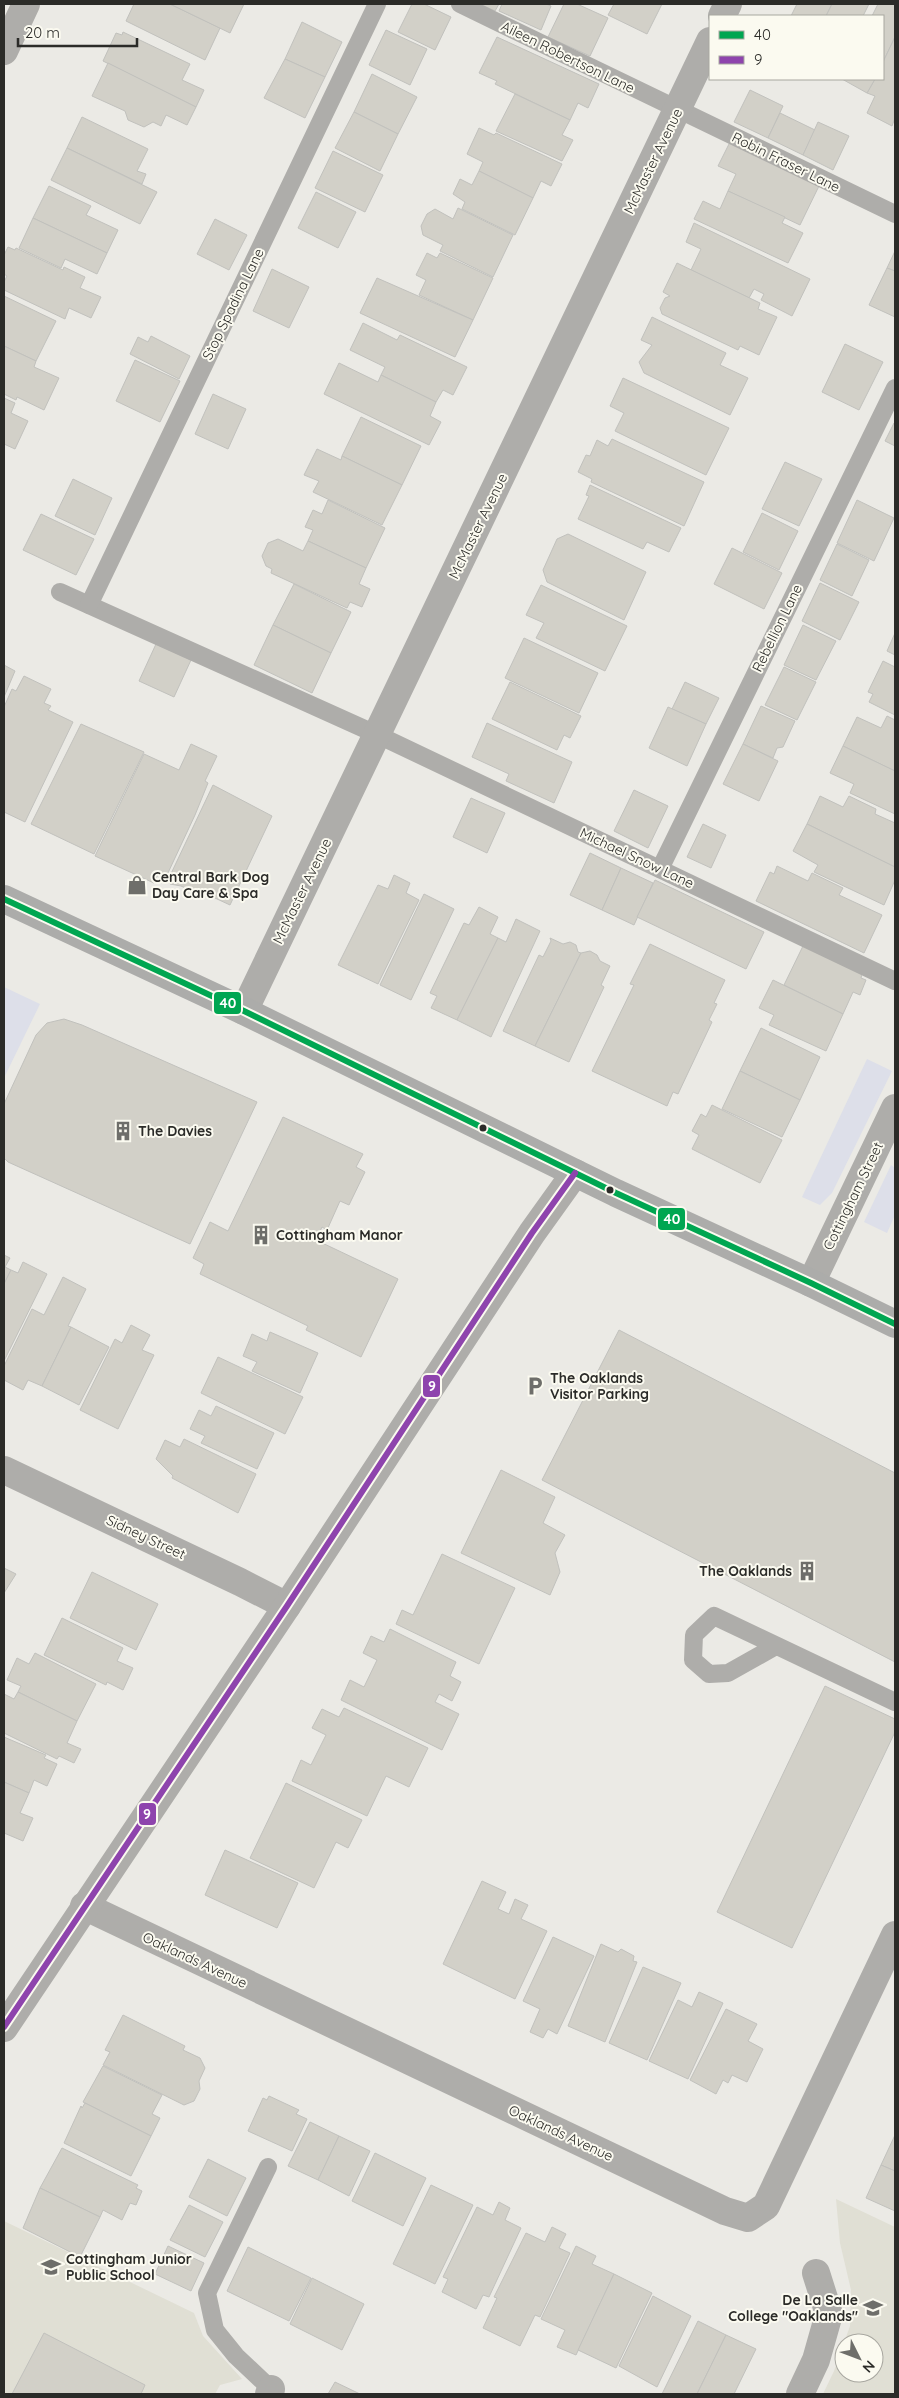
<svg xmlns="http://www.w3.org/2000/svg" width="899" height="2398" viewBox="0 0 899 2398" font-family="Quicksand,sans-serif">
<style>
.built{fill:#e0dfd4;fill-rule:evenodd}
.green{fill:#dddfe9}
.building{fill:#d2d0c8;stroke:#c1c1bd}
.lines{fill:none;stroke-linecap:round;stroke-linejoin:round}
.service{stroke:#aeadaa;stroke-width:18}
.minor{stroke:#aeadaa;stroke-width:28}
.secondary{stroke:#acacaa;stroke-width:28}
.bus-1-casing{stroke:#fbfaf0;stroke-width:10}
.bus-2-casing{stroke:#fbfaf0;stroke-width:10}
.bus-1{stroke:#00a651;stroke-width:6}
.bus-2{stroke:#8e44ad;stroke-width:6}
.bus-dot{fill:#2b2b28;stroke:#fbfaf0;stroke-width:2}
.labels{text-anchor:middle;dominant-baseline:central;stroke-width:4;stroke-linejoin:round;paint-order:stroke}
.street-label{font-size:14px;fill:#2b2b28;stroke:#fbfaf0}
.poi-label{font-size:14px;font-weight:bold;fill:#2b2b28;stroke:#fbfaf0;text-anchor:start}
.line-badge{stroke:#fbfaf0;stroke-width:2}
.badge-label{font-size:14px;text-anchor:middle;font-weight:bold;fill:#fff}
</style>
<rect width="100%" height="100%" fill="#ebeae5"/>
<!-- built -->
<g class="built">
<path d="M836 2199 895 2227V2394H823L834 2371 850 2326 851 2290 840 2243ZM844 2343H874V2373H844Z"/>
<path d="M4 2221 194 2313 203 2336 242 2379 220 2385 215 2394H4Z"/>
</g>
<!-- green -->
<g class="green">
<path d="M4 987 40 1004 4 1078Z"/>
<path d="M867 1059 892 1071 832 1193 820 1205 802 1197Z"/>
<path d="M891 1165 895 1168V1215L887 1233 864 1222Z"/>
</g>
<!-- building -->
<g class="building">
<path d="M134 4H170L220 28 205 60 126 21Z"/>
<path d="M170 4H244L230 33Z"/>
<path d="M412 4H424L451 17 435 50 398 32Z"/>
<path d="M480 4H499L495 11Z"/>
<path d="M502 4H546L551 6 541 30 499 11Z"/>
<path d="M564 4H577L608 18 590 56 548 37Z"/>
<path d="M614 4H662L647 34 608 15Z"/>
<path d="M797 4H832L826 16H791Z"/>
<path d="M832 4H869L863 16H826Z"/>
<path d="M878 4H895V37L883 62V16H872Z"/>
<path d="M302 22 342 42 325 77 285 59Z"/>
<path d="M386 30 427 49 410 85 369 65Z"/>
<path d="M123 32 190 64 182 80 204 90 196 107 103 61 116 33 122 35Z"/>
<path d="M497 37 599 84 588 108 578 103 570 120 495 84 497 81 479 73Z"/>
<path d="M895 37V118L892 126 867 113 875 96 867 93 875 79H883V62Z"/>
<path d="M285 59 325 77 305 118 264 98Z"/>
<path d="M108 63 196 107 187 125 166 115 161 126 153 122 144 127 128 120 125 111 92 96Z"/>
<path d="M372 74 417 97 398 134 354 112Z"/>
<path d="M842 79H875L867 93Z"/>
<path d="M750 90 783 106 768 138 734 122Z"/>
<path d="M515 94 570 120 562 135 573 140 562 161 496 131Z"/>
<path d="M354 112 398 134 380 171 335 148Z"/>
<path d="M780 113 815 130 803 155 768 138Z"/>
<path d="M82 117 148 149 137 171 146 174 142 184 67 148Z"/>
<path d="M818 122 849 136 833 170 803 155Z"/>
<path d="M479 128 494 135 496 133 562 164 551 186 541 181 533 198 479 171 483 162 467 154Z"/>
<path d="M730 142 819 186 800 225 728 191 736 174 718 166Z"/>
<path d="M67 148 157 192 140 224 51 180Z"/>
<path d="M333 151 383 175 365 212 315 188Z"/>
<path d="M479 171 533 198 515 235 462 209 465 202 453 194 460 179 472 185Z"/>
<path d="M49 186 91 206 86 215 118 230 107 253 33 218Z"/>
<path d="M728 191 785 217 782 223 803 233 788 263 694 219 703 201 720 209Z"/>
<path d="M316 192 356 212 338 248 298 228Z"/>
<path d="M458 208 513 235 493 277 440 251 443 245 423 235 421 226 427 214 435 209 453 219Z"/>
<path d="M33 218 107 253 97 274 65 259 61 268 19 248Z"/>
<path d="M215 219 247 235 229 270 197 254Z"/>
<path d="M694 223 810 279 792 316 761 300 764 294 754 289 749 298 691 270 701 249 686 242Z"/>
<path d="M8 247 15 250 16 248 63 270 64 267 85 277 80 288 101 297 91 318 69 308 65 319 4 290V282L7 276 4 274V255Z"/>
<path d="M895 251V271L887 268Z"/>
<path d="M427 253 437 258 440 253 493 278 473 320 419 295 426 280 416 275Z"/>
<path d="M677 263 760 303 758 309 777 317 759 355 740 346 738 350 662 314 660 308 665 298 670 296 663 292Z"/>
<path d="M887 268 895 271V317L869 305Z"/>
<path d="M272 269 309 287 289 328 253 311Z"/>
<path d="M377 278 473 320 455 357 360 313Z"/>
<path d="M4 296 56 321 36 361 4 346Z"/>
<path d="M652 317 726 353 720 365 748 378 730 415 644 373 639 362 652 345 641 340Z"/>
<path d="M363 323 397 340 400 335 467 367 453 395 443 390 436 402 381 375 385 367 350 350Z"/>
<path d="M151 336 190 356 179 379 130 354 138 337 148 342Z"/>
<path d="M845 344 883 362 859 410 822 392Z"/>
<path d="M4 346 36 361 34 367 59 378 44 410 17 397 16 400 4 394Z"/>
<path d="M135 360 180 381 160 422 116 401Z"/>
<path d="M339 363 378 382 381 375 436 402 430 416 441 422 429 445 324 394Z"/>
<path d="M623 378 729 428 706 475 615 431 624 413 610 406Z"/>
<path d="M213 394 246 409 228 449 195 434Z"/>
<path d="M4 398 15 403 11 413 28 421 15 449 4 444Z"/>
<path d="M361 417 421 446 402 485 342 456Z"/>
<path d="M894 423H895V446L885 441Z"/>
<path d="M612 439 704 482 684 526 591 482 592 479 578 472 586 455 590 456 597 440 608 446Z"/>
<path d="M317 449 341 460 342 456 402 485 382 525 313 492 319 481 304 475Z"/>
<path d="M785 462 822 479 799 526 762 509Z"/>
<path d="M73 479 112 498 95 535 55 516Z"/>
<path d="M590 485 681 528 669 552 647 542 643 549 578 519 589 496 586 495Z"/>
<path d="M328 500 385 528 366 568 308 541 313 530 305 527 313 510 322 514Z"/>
<path d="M857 500 894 518 874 561 837 543Z"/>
<path d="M762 513 798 531 779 570 743 552Z"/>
<path d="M41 514 94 539 76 575 23 550Z"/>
<path d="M568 534 646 572 624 620 547 582 543 570 557 539Z"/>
<path d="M278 539 303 551 308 541 366 568 359 584 370 589 362 607 350 602 347 608 271 573 272 569 266 566 262 556 268 543Z"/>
<path d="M837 544 869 560 852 596 820 580Z"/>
<path d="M732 548 782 573 764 609 714 584Z"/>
<path d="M820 583 859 602 840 640 802 621Z"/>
<path d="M294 584 351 612 331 653 273 625Z"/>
<path d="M541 585 627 626 605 671 536 638 544 623 526 615Z"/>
<path d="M273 625 331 653 312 693 254 665Z"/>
<path d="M803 625 836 641 816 680 784 665Z"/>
<path d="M895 633V655L887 651Z"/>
<path d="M524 638 598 673 579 713 505 678Z"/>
<path d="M156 644 191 660 174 697 139 681Z"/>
<path d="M883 661 895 667V715L869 702 873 694 868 692Z"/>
<path d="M4 665 15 671 4 697Z"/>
<path d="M784 667 816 682 797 720 765 705Z"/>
<path d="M24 676 51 689 44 703 51 706 48 710 73 722 25 822 4 812V707L12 689 16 691Z"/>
<path d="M510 682 581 716 570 738 564 735 557 750 492 719Z"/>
<path d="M685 682 719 698 706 724 672 709Z"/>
<path d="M761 706 795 721 783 747 777 748 773 758 743 744Z"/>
<path d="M668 707 706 724 687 766 649 748Z"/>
<path d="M887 716 895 720V771L843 746 857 717 881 728Z"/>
<path d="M487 723 572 762 554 803 506 781 509 774 472 757Z"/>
<path d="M81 724 144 752 94 854 31 824Z"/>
<path d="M191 744 217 756 205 781 208 783 195 815 167 875 159 872 154 883 95 856 144 754 179 770Z"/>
<path d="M743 744 778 761 759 801 723 784Z"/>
<path d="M843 746 895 771V814L850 793 854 784 830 773Z"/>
<path d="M213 785 272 816 230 905 202 892 200 895 181 886 170 884 168 880Z"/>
<path d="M634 790 668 806 648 848 614 831Z"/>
<path d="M820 796 843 807 849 796 876 809 875 814 895 823V867L807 824Z"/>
<path d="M471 798 505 813 487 853 453 837Z"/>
<path d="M703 824 726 835 711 868 687 857Z"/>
<path d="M807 824 895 867V880L884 905 814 872 818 865 793 851Z"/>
<path d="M590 853 621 868 602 910 570 895Z"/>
<path d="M777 866 808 881 812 873 843 888 839 895 882 915 864 953 756 901 770 872 774 874Z"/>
<path d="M621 868 653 883 634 925 602 910Z"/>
<path d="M394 875 410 883 406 893 419 900 378 984 338 965 378 885 388 889Z"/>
<path d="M655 880 764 932 746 969 637 917Z"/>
<path d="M424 894 454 909 411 1000 380 985Z"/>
<path d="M479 907 498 917 490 934 498 938 457 1020 431 1008 437 996 430 993 464 923 469 925Z"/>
<path d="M516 919 540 931 491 1037 457 1020 498 938 506 942Z"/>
<path d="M550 938 563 944 570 942 576 945 578 952 581 953 535 1046 503 1031 539 955 543 957 551 941Z"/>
<path d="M650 944 725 980 714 1003 717 1004 709 1020 712 1022 678 1094 673 1092 667 1106 592 1071 634 985 630 984Z"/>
<path d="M803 946 862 974 861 978 866 980 860 995 853 992 843 1014 784 985Z"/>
<path d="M590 951 597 955 600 961 610 966 601 985 604 987 569 1062 535 1046 581 953Z"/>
<path d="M773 980 843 1014 826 1051 769 1025 774 1015 759 1008Z"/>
<path d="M64 1019 82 1025 257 1102 190 1244 8 1162 4 1158V1104L36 1035 47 1023Z"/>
<path d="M761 1028 820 1057 800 1100 740 1071Z"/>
<path d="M740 1071 800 1100 782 1137 722 1109Z"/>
<path d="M712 1105 782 1140 760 1183 692 1149 699 1135 692 1131 701 1114 706 1117Z"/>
<path d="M283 1117 363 1154 356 1167 365 1172 349 1205 340 1201 327 1230 322 1227 316 1240 398 1279 361 1357 306 1330 308 1326 200 1274 204 1264 193 1258 210 1222 228 1231Z"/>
<path d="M4 1255 10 1258 5 1267 11 1270 4 1284Z"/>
<path d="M23 1262 47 1274 4 1361V1284L11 1270 18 1273Z"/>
<path d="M63 1277 86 1289 68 1326 71 1327 42 1386 28 1380 23 1390 4 1380V1366L32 1309 44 1315Z"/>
<path d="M131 1325 150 1335 142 1350 154 1355 118 1429 80 1410 115 1339 122 1343Z"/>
<path d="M71 1327 109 1347 79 1405 42 1386Z"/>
<path d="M619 1330 895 1473V1662L542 1480Z"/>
<path d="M270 1332 318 1353 300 1393 252 1371 257 1362 243 1356 252 1334 267 1341Z"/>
<path d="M218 1357 303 1397 285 1434 201 1393Z"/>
<path d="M216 1406 274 1433 257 1469 201 1443 205 1436 190 1429 199 1410 211 1416Z"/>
<path d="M184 1439 256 1474 238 1513 172 1478 173 1476 156 1459 165 1440 180 1447Z"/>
<path d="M501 1470 555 1497 543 1523 565 1535 555 1553 560 1572 550 1595 461 1553Z"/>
<path d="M442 1554 515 1588 479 1664 396 1624 402 1610 413 1615Z"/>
<path d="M4 1568 16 1574 4 1593Z"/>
<path d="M92 1572 158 1604 136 1650 70 1618Z"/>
<path d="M62 1618 123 1648 117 1661 133 1668 123 1690 107 1682 106 1685 44 1655Z"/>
<path d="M390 1629 456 1662 450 1676 461 1682 452 1701 439 1694 435 1702 459 1714 442 1750 341 1700 350 1680 364 1687 377 1660 363 1653 371 1636 384 1642Z"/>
<path d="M35 1653 96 1684 77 1721 18 1692 21 1686 7 1680 17 1658 29 1664Z"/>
<path d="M825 1686 895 1719V1732L792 1948 717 1912Z"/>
<path d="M18 1692 77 1721 67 1743 81 1749 74 1763 59 1756 57 1759 4 1733V1694L14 1699Z"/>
<path d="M344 1708 428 1748 409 1787 386 1776 367 1816 292 1781 301 1760 311 1765 326 1735 312 1728 322 1709 339 1717Z"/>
<path d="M4 1737 46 1755 44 1758 57 1764 47 1786 34 1780 29 1793 4 1782Z"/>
<path d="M4 1782 29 1793 20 1813 33 1818 23 1841 4 1833Z"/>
<path d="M286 1783 362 1820 348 1848 336 1842 314 1888 250 1858Z"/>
<path d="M225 1850 298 1883 277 1928 205 1895Z"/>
<path d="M482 1881 506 1892 498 1909 509 1914 515 1899 528 1905 521 1919 547 1931 515 1999 443 1964Z"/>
<path d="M553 1937 594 1956 557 2034 548 2029 543 2038 530 2032 540 2009 523 2001Z"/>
<path d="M601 1944 618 1952 621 1949 634 1956 633 1961 637 1962 605 2042 568 2026Z"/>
<path d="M643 1967 681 1983 647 2060 609 2043Z"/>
<path d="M699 1992 723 2003 688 2079 649 2061 678 2000 692 2007Z"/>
<path d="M726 2009 757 2024 748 2041 763 2049 747 2082 732 2075 728 2083 723 2080 716 2094 690 2080Z"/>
<path d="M123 2015 185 2046 183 2050 200 2058 205 2068 199 2081 200 2089 194 2101 184 2105 103 2065 110 2052 105 2050Z"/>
<path d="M103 2066 162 2095 152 2114 160 2118 151 2136 83 2102Z"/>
<path d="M269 2096 299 2110 296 2114 307 2119 292 2151 248 2131 263 2098 267 2100Z"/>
<path d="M85 2103 151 2136 131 2176 64 2143 81 2106 82 2108Z"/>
<path d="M310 2122 339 2136 318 2180 288 2166Z"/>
<path d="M895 2135V2171L881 2165Z"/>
<path d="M339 2136 370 2151 349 2196 318 2180Z"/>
<path d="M62 2148 138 2185 136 2188 142 2191 136 2205 130 2203 122 2220 103 2210 100 2217 40 2188Z"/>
<path d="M375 2153 426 2178 403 2226 352 2201Z"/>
<path d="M208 2159 246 2178 227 2216 189 2197Z"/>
<path d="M881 2165 895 2171V2211L866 2198Z"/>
<path d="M431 2185 473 2205 435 2284 393 2264Z"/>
<path d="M40 2188 100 2217 80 2257 23 2228Z"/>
<path d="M499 2202 510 2208 505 2220 521 2228 489 2297 483 2295 476 2309 442 2292 448 2279 443 2277 477 2207 493 2215Z"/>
<path d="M189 2205 223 2222 205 2257 170 2240Z"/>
<path d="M552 2227 566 2234 559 2248 570 2253 540 2317 535 2315 520 2346 483 2328 497 2298 494 2297 526 2233 545 2242Z"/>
<path d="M168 2246 204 2263 191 2291 155 2274Z"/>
<path d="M576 2246 596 2256 592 2264 614 2274 576 2355 557 2347 565 2330 541 2319Z"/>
<path d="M248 2247 311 2278 289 2321 227 2291Z"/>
<path d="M614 2274 652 2293 616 2368 578 2350Z"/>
<path d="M312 2278 364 2304 342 2350 290 2324Z"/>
<path d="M653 2296 691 2316 657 2387 619 2366Z"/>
<path d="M698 2321 726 2335 697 2394H662Z"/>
<path d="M44 2333 145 2385 141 2394H12Z"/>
<path d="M726 2335 756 2349 734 2394H697Z"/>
<path d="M335 2382 360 2394H328Z"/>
</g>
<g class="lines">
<!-- service -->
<g class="service">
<path d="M460 4 895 214"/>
<path d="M60 592 378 735 895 981"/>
<path d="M89 605 377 4"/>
<path d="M660 869 895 388"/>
<path d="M776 1646 728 1673 709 1674 693 1660 694 1635 714 1616 895 1702"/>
<path d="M268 2167 207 2293 215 2330 236 2356 271 2389"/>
</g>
<!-- minor -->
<g class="minor">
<path d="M722 16 728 4"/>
<path d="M4 51 26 4"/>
<path d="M244 1011 710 41"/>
<path d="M811 1283 895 1108"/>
<path d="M4 1470 240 1582 287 1606"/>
<path d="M84 1906 725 2211 748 2218 766 2206 895 1935"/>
<path d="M4 2028 287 1606 532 1233 575 1173"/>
<path d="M269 2394 271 2389"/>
<path d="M800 2394 816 2360 829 2314 816 2273"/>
</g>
<!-- secondary -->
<path class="secondary" d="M4 899 244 1011 616 1193 811 1283 895 1324"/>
<defs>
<path id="bus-1" d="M4 899 244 1011 616 1193 811 1283 895 1324"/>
<path id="bus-2" d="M4 2027 287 1606 532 1233 575 1173"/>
</defs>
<!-- bus-1 casing -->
<use href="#bus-1" class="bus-1-casing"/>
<!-- bus-2 casing -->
<use href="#bus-2" class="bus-2-casing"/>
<!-- bus-1 -->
<use href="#bus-1" class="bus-1"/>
<!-- bus-2 -->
<use href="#bus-2" class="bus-2"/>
</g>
<!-- icons -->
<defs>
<symbol id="shop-bare" viewBox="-9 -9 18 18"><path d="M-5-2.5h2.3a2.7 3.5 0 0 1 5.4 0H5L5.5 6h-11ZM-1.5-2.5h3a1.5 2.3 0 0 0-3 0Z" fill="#6e6e6a" stroke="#fbfaf0" stroke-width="2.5" paint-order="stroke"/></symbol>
<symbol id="building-bare" viewBox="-9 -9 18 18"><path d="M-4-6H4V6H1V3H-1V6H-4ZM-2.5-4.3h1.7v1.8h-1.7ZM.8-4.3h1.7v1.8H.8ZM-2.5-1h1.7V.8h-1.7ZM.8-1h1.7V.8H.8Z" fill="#6e6e6a" stroke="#fbfaf0" stroke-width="2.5" paint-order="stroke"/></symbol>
<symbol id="parking-bare" viewBox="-9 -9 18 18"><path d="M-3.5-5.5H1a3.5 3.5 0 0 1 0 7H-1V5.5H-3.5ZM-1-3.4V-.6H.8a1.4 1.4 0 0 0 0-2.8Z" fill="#6e6e6a" stroke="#fbfaf0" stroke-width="2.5" paint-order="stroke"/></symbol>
<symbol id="school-bare" viewBox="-9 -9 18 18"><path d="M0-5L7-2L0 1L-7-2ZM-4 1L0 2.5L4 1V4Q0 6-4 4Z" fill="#6e6e6a" stroke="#fbfaf0" stroke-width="2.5" paint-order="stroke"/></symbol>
</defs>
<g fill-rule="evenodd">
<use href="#shop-bare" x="123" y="871" width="28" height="28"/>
<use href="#building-bare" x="109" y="1117" width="28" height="28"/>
<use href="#building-bare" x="247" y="1221" width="28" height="28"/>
<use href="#parking-bare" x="521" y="1372" width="28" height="28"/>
<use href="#building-bare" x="793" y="1557" width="28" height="28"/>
<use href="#school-bare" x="37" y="2253" width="28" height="28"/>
<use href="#school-bare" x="859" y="2294" width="28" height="28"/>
</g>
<!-- markers -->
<g class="bus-dot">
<circle cx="483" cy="1128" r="4.5"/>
<circle cx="610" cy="1190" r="4.5"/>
</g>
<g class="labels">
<!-- street labels -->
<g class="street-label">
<text transform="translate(568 57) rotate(26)">Aileen Robertson Lane</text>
<text transform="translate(653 161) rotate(-64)">McMaster Avenue</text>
<text transform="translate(786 162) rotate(26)">Robin Fraser Lane</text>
<text transform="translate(233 304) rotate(-64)">Stop Spadina Lane</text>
<text transform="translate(478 526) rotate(-64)">McMaster Avenue</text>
<text transform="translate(777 628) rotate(-64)">Rebellion Lane</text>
<text transform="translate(637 858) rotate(25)">Michael Snow Lane</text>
<text transform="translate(302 891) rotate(-64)">McMaster Avenue</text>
<text transform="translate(853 1196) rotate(-64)">Cottingham Street</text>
<text transform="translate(146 1537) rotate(25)">Sidney Street</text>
<text transform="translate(195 1960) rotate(25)">Oaklands Avenue</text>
<text transform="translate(561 2133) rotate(25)">Oaklands Avenue</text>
</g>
<!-- poi labels -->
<g class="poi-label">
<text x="152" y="877">Central Bark Dog<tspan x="152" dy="16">Day Care &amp; Spa</tspan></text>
<text x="138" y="1131">The Davies</text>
<text x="276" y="1235">Cottingham Manor</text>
<text x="550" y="1378">The Oaklands<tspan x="550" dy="16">Visitor Parking</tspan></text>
<text x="792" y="1571" text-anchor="end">The Oaklands</text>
<text x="66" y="2259">Cottingham Junior<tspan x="66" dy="16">Public School</tspan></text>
<text x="858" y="2300" text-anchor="end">De La Salle<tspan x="858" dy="16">College "Oaklands"</tspan></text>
</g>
</g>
<g class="line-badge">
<rect x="213" y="991" width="29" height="24" rx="5" fill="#00a651"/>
<rect x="657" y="1207" width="29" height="24" rx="5" fill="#00a651"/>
<rect x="422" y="1374" width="19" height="24" rx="5" fill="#8e44ad"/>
<rect x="138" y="1802" width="19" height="24" rx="5" fill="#8e44ad"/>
</g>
<g class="badge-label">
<text x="228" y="1008">40</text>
<text x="672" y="1224">40</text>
<text x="432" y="1391">9</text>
<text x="147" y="1819">9</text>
</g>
<!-- border -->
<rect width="899" height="2398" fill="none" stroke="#2b2b28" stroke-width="10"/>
<!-- legend -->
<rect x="709" y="15" width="175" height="65" fill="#fbfaf0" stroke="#a8a7a0"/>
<rect x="719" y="31" width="25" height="8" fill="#00a651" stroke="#a8a7a0"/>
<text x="754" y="40" font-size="15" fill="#2b2b28">40</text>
<rect x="719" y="56" width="25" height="8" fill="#8e44ad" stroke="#a8a7a0"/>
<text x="754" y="65" font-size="15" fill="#2b2b28">9</text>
<!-- north arrow -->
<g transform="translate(859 2358) rotate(132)"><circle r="24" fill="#fbfaf0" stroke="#a8a7a0"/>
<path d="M0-4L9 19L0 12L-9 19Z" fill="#6e6e6a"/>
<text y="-8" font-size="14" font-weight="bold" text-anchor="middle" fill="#2b2b28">N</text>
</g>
<!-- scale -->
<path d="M18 38v8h119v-8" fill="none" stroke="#2b2b28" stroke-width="2.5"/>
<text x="25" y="38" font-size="15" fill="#2b2b28" stroke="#fbfaf0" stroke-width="4" paint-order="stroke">20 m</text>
</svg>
